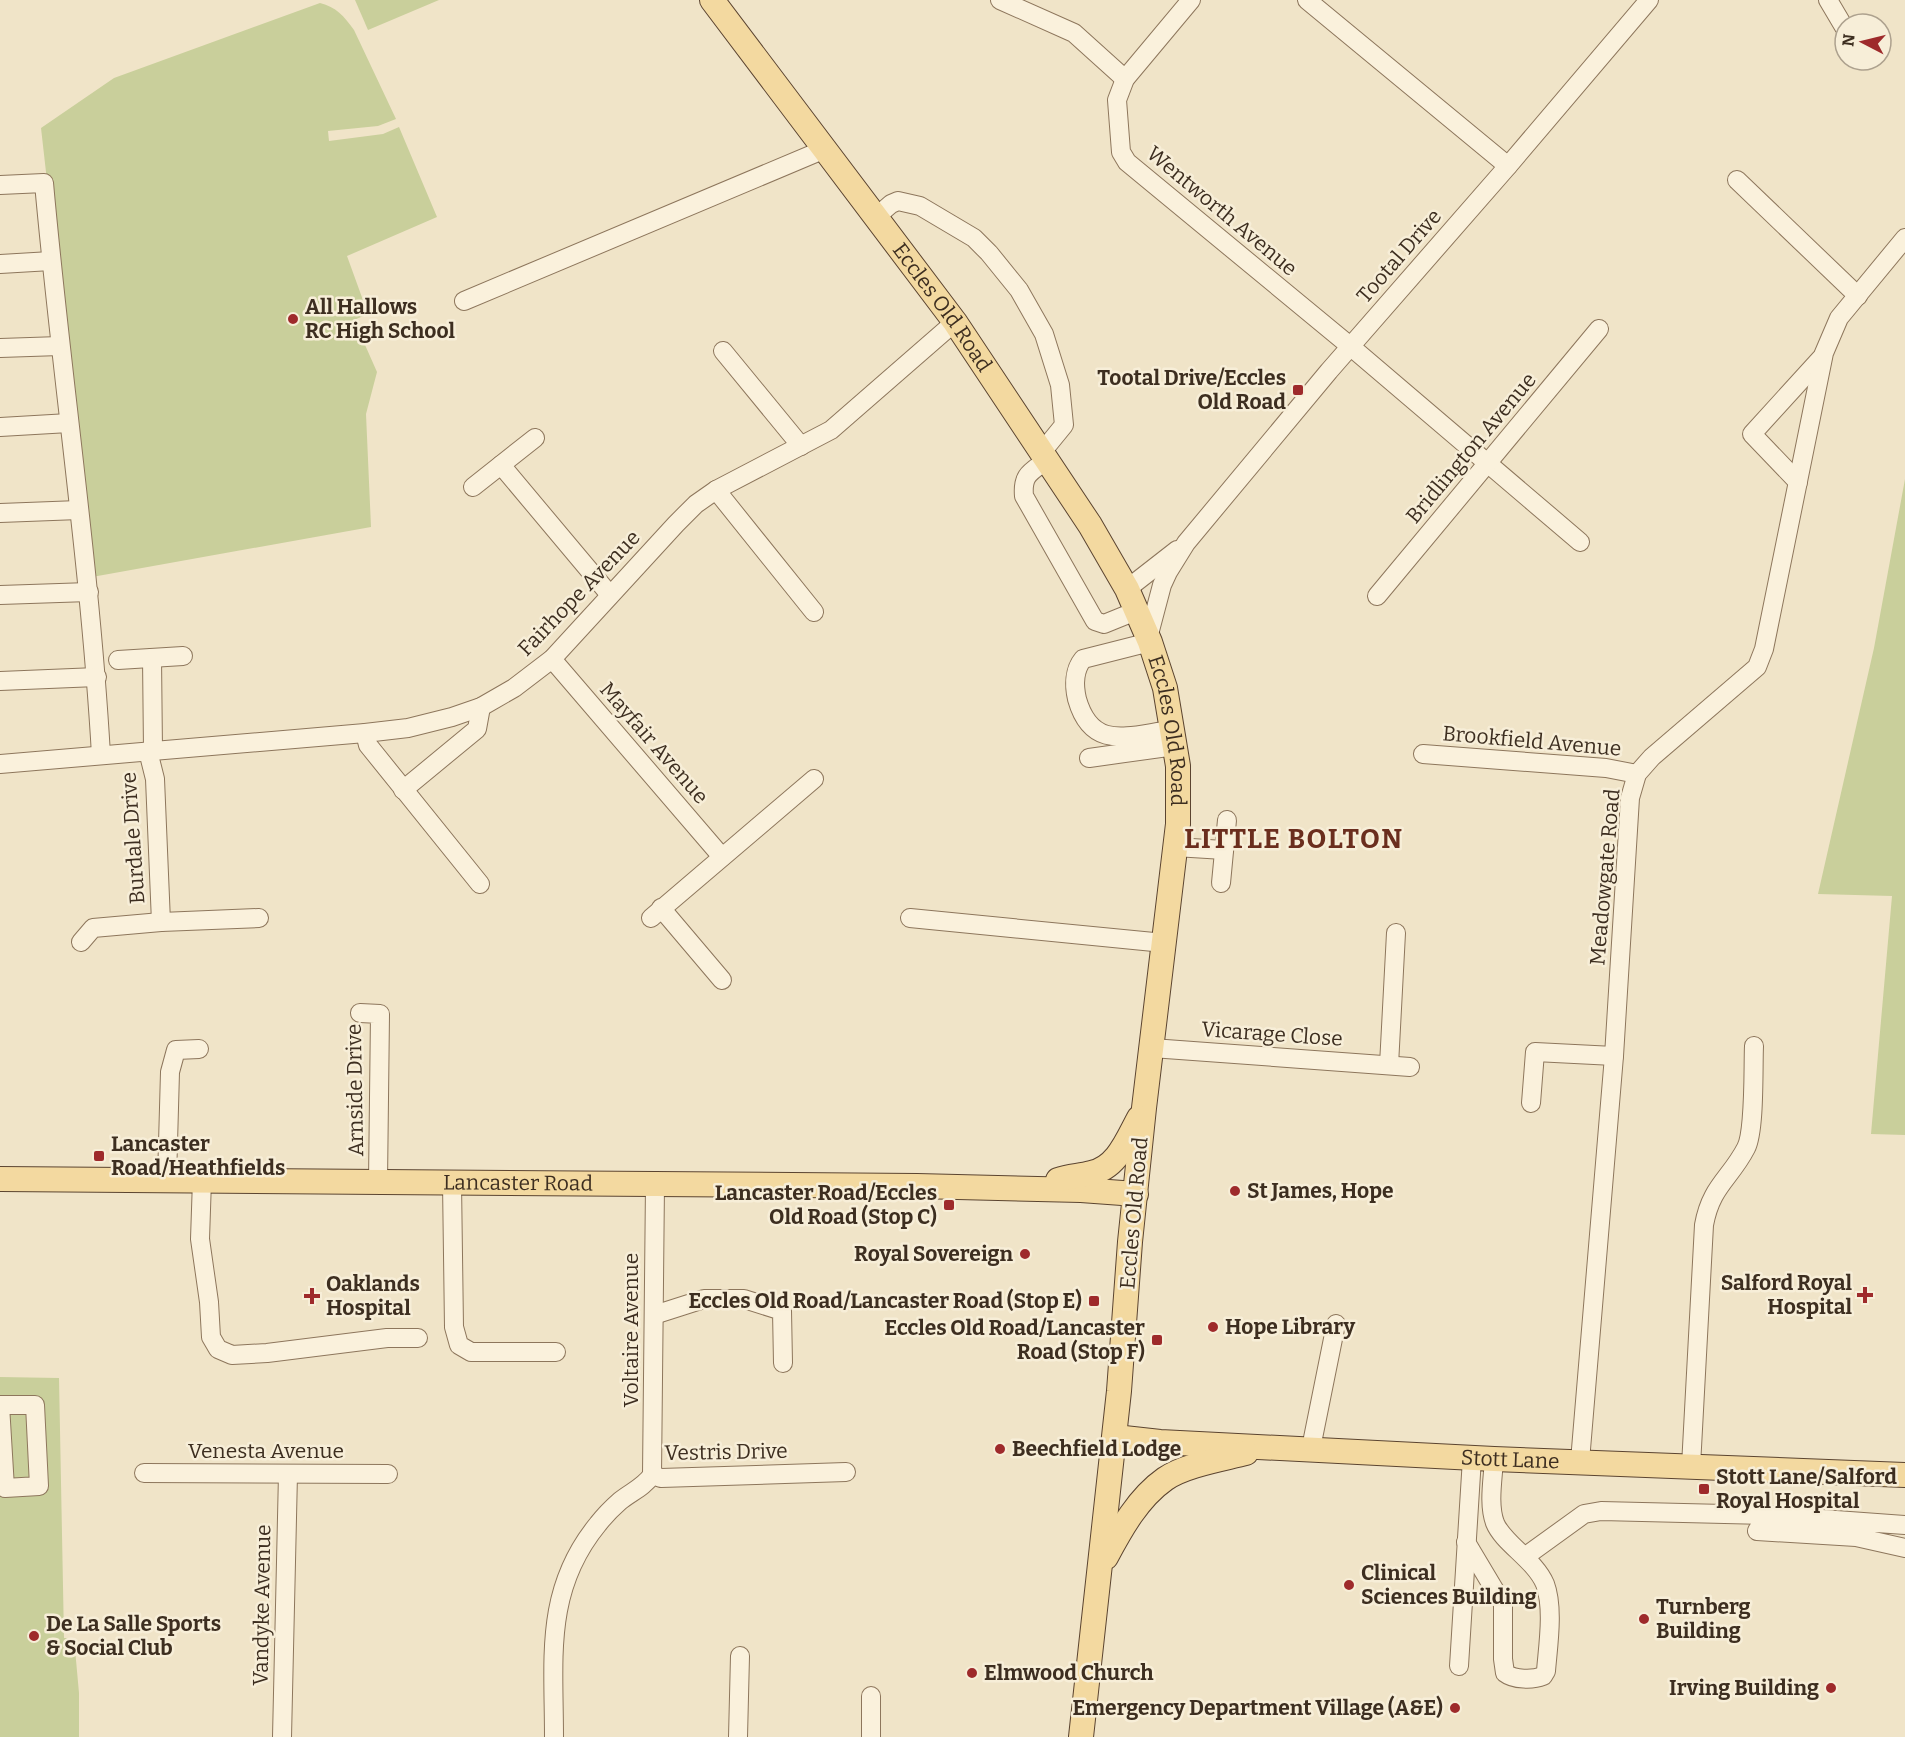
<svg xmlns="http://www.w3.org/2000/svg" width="1905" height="1737" viewBox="0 0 1905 1737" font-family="Bitter,serif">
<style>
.green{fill:#c9cf9b}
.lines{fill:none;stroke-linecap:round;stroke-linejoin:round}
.minor-casing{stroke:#8d765c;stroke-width:20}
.major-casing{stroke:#5b4430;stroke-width:26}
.minor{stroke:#faf1dc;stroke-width:18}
.major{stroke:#f3d9a0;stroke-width:24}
.poi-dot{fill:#9e2a2b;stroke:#f7eed8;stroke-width:2}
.labels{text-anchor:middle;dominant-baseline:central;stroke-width:5;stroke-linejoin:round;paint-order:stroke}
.street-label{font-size:21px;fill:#3d2e20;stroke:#f7eed8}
.poi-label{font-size:21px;font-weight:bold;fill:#3d2e20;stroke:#f7eed8;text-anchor:start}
.district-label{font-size:27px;font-weight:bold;letter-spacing:1.5px;fill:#6b2e1e;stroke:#f7eed8}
</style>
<rect width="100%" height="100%" fill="#f0e4c8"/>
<!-- green -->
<g class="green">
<path d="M355 0H439L368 30Z"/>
<path d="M320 3C336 7 344 16 354 30L396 119 378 126 328 131 329 141 383 134 399 127 437 217 347 256 368 314 354 320 377 372 366 414 371 527 92 577 41 128 114 78Z"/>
<path d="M1905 479V1135L1871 1134 1892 896 1818 894 1874 648Z"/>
<path d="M0 1377 59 1378 64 1638H74L79 1693V1737H0Z"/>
</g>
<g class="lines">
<defs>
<g id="minor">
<path d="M1000 0 1074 33 1125 79"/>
<path d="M1191 0 1125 79 1117 100 1121 152 1127 162 1350 346 1580 542"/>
<path d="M1307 0 1508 166"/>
<path d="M1828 0 1844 27"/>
<path d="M1737 180 1858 296"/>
<path d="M0 185 44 183C61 374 90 563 101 755"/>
<path d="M876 217 891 204 898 201 920 206 974 238 989 253 1019 290 1044 334 1060 385 1064 425 1042 452"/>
<path d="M0 264 51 261"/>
<path d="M464 301 825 149"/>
<path d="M0 348 60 346"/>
<path d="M723 351 801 446"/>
<path d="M0 427 69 423"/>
<path d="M1047 460C1031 472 1022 474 1024 496L1095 621 1104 624 1136 611"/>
<path d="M501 465 610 595"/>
<path d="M1798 482 1752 434 1823 356"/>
<path d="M473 487 535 438"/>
<path d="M716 490 814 612"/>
<path d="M0 513 79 510"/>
<path d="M1127 589 1177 550"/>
<path d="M0 595 89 592"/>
<path d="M1377 596 1599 329"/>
<path d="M1148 638 1162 585 1168 572 1186 543 1329 371 1508 166 1649 0"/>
<path d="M1150 642 1083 659C1074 670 1074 686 1077 699 1092 752 1129 735 1172 730"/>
<path d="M152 658 153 750"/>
<path d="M552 659 722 857"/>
<path d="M118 660 183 656"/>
<path d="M0 681 97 677"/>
<path d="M365 733 368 745 480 884"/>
<path d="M148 751 155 779 161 922"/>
<path d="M1423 754 1606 768 1637 774"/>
<path d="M1089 758 1175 746"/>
<path d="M0 764 365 733 408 728 452 717 481 707 514 688 552 659 676 524 696 504 716 490 831 430 955 322"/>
<path d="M403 790 477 729 481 707"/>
<path d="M1175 847 1224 850"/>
<path d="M1221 883 1227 820"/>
<path d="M661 908 722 980"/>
<path d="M651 918 814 779"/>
<path d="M910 918 1164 943"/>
<path d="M81 942 93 928 161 922 259 918"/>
<path d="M360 1013 380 1014 378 1182"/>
<path d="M1152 1048 1410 1067"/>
<path d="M1389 1065 1396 933"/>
<path d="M1531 1103 1535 1052 1614 1056"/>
<path d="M167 1179 170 1072 176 1050 199 1049"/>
<path d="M202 1180 200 1239 209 1302 211 1337 218 1349 232 1355 267 1353 387 1338H418"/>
<path d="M452 1183 454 1327 459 1345 471 1352H556"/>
<path d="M654 1315 704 1299H744L782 1311 783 1363"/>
<path d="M0 1405H35L39 1486 5 1488Z"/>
<path d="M1311 1448 1336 1324"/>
<path d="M1580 1461 1614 1056 1630 798 1637 774 1652 757 1757 667 1764 649 1824 353 1839 318 1905 238"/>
<path d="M1691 1466 1704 1225C1711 1186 1730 1179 1746 1148 1755 1131 1753 1068 1754 1046"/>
<path d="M144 1473 388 1474"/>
<path d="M652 1475 655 1185"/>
<path d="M1905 1525 1766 1515 1757 1531 1856 1537 1905 1548"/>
<path d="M1466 1542 1503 1604V1659L1505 1673C1514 1680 1533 1680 1543 1676L1546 1671C1548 1646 1554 1608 1545 1584 1535 1560 1503 1543 1495 1523 1488 1504 1493 1479 1494 1459"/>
<path d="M1526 1556 1584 1514 1601 1511 1766 1515"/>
<path d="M1459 1666 1472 1458"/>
<path d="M282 1737 288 1474"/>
<path d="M554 1737C554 1657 544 1590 598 1524 605 1515 612 1508 620 1501 631 1492 644 1487 652 1475L661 1478 846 1472"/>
<path d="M738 1737 740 1656"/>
<path d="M871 1737V1696"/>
</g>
<g id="major">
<path id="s1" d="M712 0 955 322 1090 525 1127 589 1150 642 1165 688 1178 766V824L1144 1108 1130 1242 1119 1391 1081 1737"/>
<path id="s2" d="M0 1179 917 1186 1081 1190 1136 1194"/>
<path d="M1058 1180C1069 1176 1080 1176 1091 1173 1117 1168 1127 1140 1139 1118"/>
<path id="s3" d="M1115 1437 1160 1442 1494 1459 1905 1475"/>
<path d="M1106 1557C1121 1529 1138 1498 1165 1479 1185 1465 1223 1459 1246 1453"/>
</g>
</defs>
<!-- minor casing -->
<use href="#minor" class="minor-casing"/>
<!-- major casing -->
<use href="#major" class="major-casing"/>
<!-- minor -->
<use href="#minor" class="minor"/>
<!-- major -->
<use href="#major" class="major"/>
</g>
<!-- markers -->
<g class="poi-dot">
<circle cx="293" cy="319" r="6"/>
<rect x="1292" y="384" width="12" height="12" rx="3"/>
<rect x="93" y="1150" width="12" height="12" rx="3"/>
<circle cx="1235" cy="1191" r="6"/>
<rect x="943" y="1199" width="12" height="12" rx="3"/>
<circle cx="1025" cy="1254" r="6"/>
<path d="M1862 1286h6v6h6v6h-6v6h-6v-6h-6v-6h6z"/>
<path d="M309 1287h6v6h6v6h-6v6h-6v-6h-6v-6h6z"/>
<rect x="1088" y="1295" width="12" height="12" rx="3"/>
<circle cx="1213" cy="1327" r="6"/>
<rect x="1151" y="1334" width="12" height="12" rx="3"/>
<circle cx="1000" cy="1449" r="6"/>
<rect x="1698" y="1483" width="12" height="12" rx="3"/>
<circle cx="1349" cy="1585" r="6"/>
<circle cx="1644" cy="1619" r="6"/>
<circle cx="34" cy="1636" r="6"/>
<circle cx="972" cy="1673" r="6"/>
<circle cx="1831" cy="1688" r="6"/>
<circle cx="1455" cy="1708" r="6"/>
</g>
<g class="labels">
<!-- street labels -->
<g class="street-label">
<text transform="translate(1222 211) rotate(40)">Wentworth Avenue</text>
<text transform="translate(1399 256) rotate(-49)">Tootal Drive</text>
<text stroke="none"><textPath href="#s1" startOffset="384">Eccles Old Road</textPath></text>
<text transform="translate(1471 448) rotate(-50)">Bridlington Avenue</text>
<text transform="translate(579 593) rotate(-46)">Fairhope Avenue</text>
<text stroke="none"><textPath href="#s1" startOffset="870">Eccles Old Road</textPath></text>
<text transform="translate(1532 741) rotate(5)">Brookfield Avenue</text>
<text transform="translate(654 743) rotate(49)">Mayfair Avenue</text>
<text transform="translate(133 838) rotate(-94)">Burdale Drive</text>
<text transform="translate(1605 877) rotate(-85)">Meadowgate Road</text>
<text transform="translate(1272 1034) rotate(4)">Vicarage Close</text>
<text transform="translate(355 1090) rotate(-91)">Arnside Drive</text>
<text stroke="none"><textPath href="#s2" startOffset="518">Lancaster Road</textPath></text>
<text transform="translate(1134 1213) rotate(-85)">Eccles Old Road</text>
<text transform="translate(631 1330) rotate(-90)">Voltaire Avenue</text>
<text x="266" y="1451">Venesta Avenue</text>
<text transform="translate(726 1452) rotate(-1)">Vestris Drive</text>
<text stroke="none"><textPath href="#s3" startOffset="396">Stott Lane</textPath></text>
<text transform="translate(262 1605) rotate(-89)">Vandyke Avenue</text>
</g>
<!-- poi labels -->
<g class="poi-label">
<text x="305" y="307">All Hallows<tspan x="305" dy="24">RC High School</tspan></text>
<text x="1286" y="378" text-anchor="end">Tootal Drive/Eccles<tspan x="1286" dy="24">Old Road</tspan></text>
<text x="111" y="1144">Lancaster<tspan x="111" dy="24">Road/Heathfields</tspan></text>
<text x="1247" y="1191">St James, Hope</text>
<text x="937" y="1193" text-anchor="end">Lancaster Road/Eccles<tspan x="937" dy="24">Old Road (Stop C)</tspan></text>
<text x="1013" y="1254" text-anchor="end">Royal Sovereign</text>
<text x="1852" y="1283" text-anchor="end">Salford Royal<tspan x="1852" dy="24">Hospital</tspan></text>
<text x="326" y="1284">Oaklands<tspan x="326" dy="24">Hospital</tspan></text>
<text x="1082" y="1301" text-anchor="end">Eccles Old Road/Lancaster Road (Stop E)</text>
<text x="1225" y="1327">Hope Library</text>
<text x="1145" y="1328" text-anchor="end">Eccles Old Road/Lancaster<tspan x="1145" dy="24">Road (Stop F)</tspan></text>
<text x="1012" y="1449">Beechfield Lodge</text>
<text x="1716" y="1477">Stott Lane/Salford<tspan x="1716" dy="24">Royal Hospital</tspan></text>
<text x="1361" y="1573">Clinical<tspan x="1361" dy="24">Sciences Building</tspan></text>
<text x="1656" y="1607">Turnberg<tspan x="1656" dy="24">Building</tspan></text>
<text x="46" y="1624">De La Salle Sports<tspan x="46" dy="24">&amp; Social Club</tspan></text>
<text x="984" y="1673">Elmwood Church</text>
<text x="1819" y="1688" text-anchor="end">Irving Building</text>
<text x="1443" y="1708" text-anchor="end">Emergency Department Village (A&amp;E)</text>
</g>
<!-- district labels -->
<g class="district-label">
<text x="1294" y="839">LITTLE BOLTON</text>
</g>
</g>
<!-- north arrow -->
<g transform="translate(1863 42) rotate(277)"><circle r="28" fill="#f7eed8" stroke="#ada18e" stroke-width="1.5"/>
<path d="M0-4.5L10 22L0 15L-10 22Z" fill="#9e2a2b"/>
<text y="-9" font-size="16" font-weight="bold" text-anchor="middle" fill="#3d2e20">N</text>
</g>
</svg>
